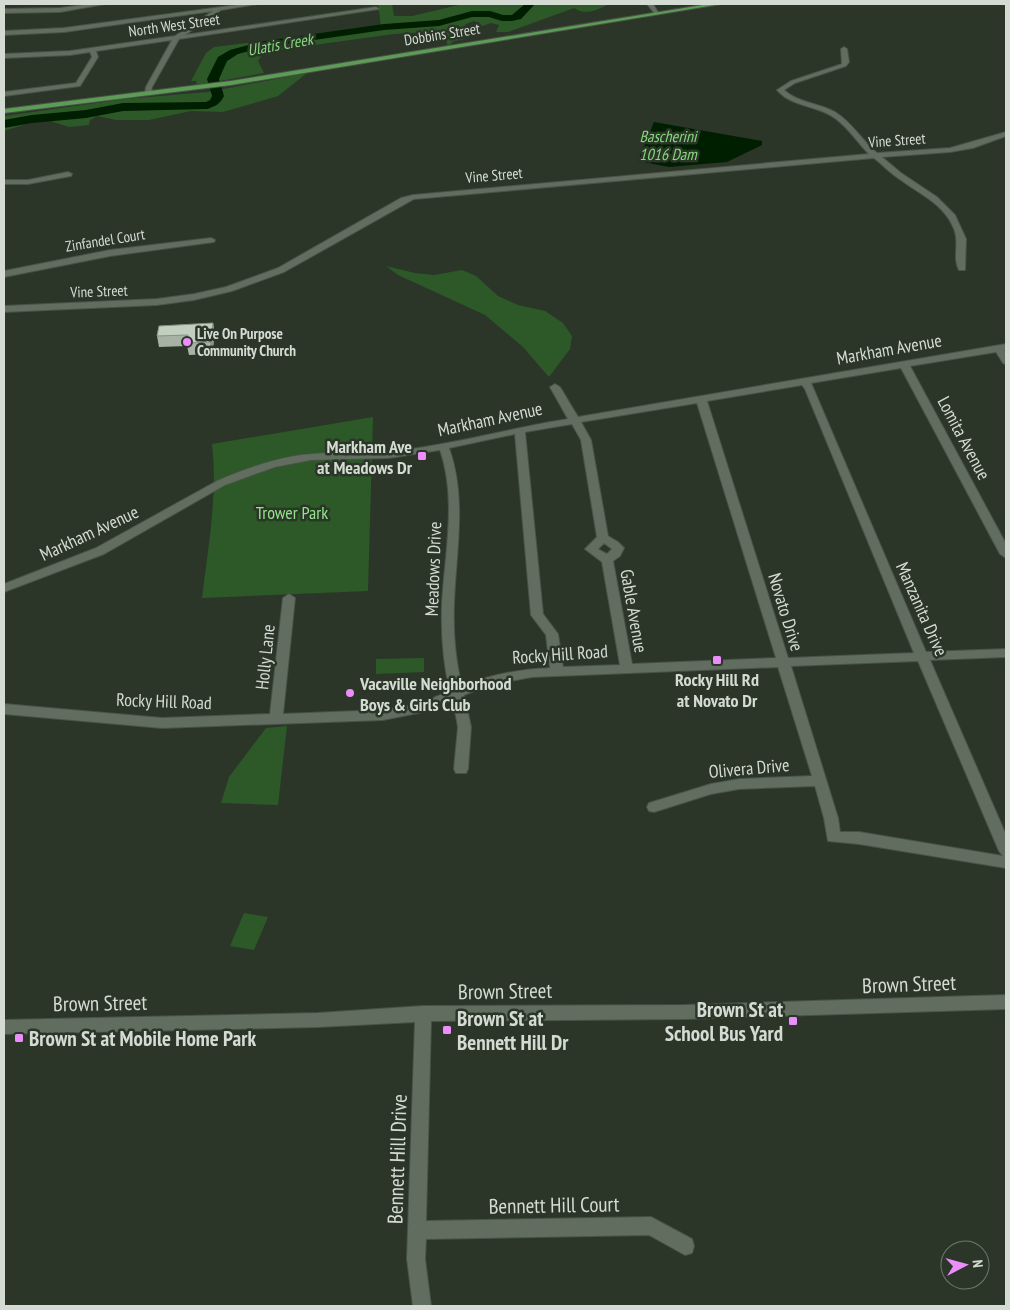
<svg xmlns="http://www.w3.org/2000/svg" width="1010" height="1310" viewBox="0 0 1010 1310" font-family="'PT Sans Narrow',sans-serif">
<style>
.green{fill:#2c5927}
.water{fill:#001f00}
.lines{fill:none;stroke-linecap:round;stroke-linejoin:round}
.river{fill:#001f00;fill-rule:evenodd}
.minor-casing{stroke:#495248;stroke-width:2}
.major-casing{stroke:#495248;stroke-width:2}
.minor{fill:#616d5f;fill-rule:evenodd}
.major{fill:#5d9c56;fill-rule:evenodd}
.wall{fill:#a6b2a4}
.shaded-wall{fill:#879186}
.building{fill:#c1cfbf;stroke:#879186}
.poi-dot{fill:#eb8dfb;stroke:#2b3629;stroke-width:2}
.labels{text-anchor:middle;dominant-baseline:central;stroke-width:5;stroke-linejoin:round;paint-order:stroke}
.far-street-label{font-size:15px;fill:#d4dbd3;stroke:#2b3629}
.far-poi-label{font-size:15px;font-weight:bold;fill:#d4dbd3;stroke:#2b3629;text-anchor:start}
.far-water-label{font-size:16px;font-style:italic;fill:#86da7c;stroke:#2b3629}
.street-label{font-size:18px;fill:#d4dbd3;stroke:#2b3629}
.poi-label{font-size:18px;font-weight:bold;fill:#d4dbd3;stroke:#2b3629;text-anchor:end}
.park-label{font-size:18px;fill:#91e587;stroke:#2b3629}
.near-street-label{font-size:21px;fill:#d4dbd3;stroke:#2b3629}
.near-poi-label{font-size:21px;font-weight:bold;fill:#d4dbd3;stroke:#2b3629;text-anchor:start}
</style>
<rect width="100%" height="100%" fill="#2b3629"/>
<!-- green -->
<g class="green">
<path d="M378 4H392L394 16H412L463 4H609C597 10 586 16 574 8L508 32H496L499 25 491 23 482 26 474 21 466 24 459 31 466 34 459 37 465 39 454 41 448 46 442 31 394 34 285 49 263 54 258 61 264 73 197 85 196 81H191L206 53 214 47 381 26Z"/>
<path d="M307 73 278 96 223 112 191 111 149 120H116L97 116 90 120 89 125 69 127 50 121H36L4 131V116L125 99 208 92Z"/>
<path d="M386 266 415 273 434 275 462 270 476 276 498 296 518 305 545 311 563 323 572 336 570 349 549 377 523 347 485 315 398 275Z"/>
<path d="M373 417 368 591 202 598C208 547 218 496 212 444Z"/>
<path d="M424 658V672L376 674V659Z"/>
<path d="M287 726 278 805 221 803 229 777 266 728Z"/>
<path d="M244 913 268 917 254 950 230 946Z"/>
</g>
<!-- water -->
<path class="water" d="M654 122 762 141V145L727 162 669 167 638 161Z"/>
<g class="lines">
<!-- river -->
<path class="river" d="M525 4H535L521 19 512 21H502L489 17H472L439 26 384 30 265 47 238 54 227 61 219 79 224 96C220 104 216 106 207 109L123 111 86 118 32 123 4 128V120L32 115 86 110 123 103 206 102 210 100 212 96 207 79 218 57 230 50 264 41 384 24 439 20 472 11H490L503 15H512Z"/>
<defs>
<g id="minor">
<path d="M91 4H105L60 12 4 13V9L60 8Z"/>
<path d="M244 4H258L221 10 185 35 376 7 379 9 179 39 152 87 151 93 148 95 145 93 146 87 172 40 96 51 98 57 80 86 4 96V92L76 83 92 57 90 52 70 55 4 58V54L70 51 175 36 213 11 64 32 4 35V31L64 28Z"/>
<path d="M647 4H653L659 14H655Z"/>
<path d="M844 47 847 49 849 62 846 66 795 83 784 90C798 103 819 103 835 112 852 122 862 141 877 153L950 148 1006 132V136L973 148 950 152 882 157 901 173 937 197 955 215 966 239 965 270H959C952 257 960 244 954 229 944 204 921 195 901 180 891 174 883 165 874 158L414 199 284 272 232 291 194 300 157 305 4 312V306L157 299 194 294 226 287 278 268 401 198 413 195 869 154C856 141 846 124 830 115 812 105 791 106 777 90L791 81 842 64 841 49Z"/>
<path d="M68 172 72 174 71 176 28 184H4V180H28Z"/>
<path d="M211 238 215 240 214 242 110 256 4 277V271L110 250Z"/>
<path d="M1006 344V350H1004L1006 354V364L1003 363 996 352 910 366 1006 544V558L1000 554 901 368 811 383 926 652 1006 649V657L930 660 1006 835V868L859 844 828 841 824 818 815 786 739 789 711 794 654 812 649 811 647 807 649 803 711 784 739 779 812 776 778 667 532 677 490 685 464 695 471 727 468 769 466 773H456L454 769 458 727 453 700 423 712 383 720 162 728 4 714V704L162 718 270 714 283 598 289 594 295 598 283 714 383 710 421 703 450 691C443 663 441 632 442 603 445 552 457 499 440 450L389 458 311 460 275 467 225 485 104 554 4 592V584L96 548 217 481C247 468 280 456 312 454 345 451 378 453 411 449 464 442 516 427 568 419L550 387 555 384 560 387 578 417ZM802 385 805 389 914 653 788 658 707 401ZM697 403 776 658 632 664 613 561 620 556 624 548 618 542 608 536 591 440 581 422ZM572 424 581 440 597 537 585 549 602 562 620 665 563 667 558 634 543 614 525 432ZM515 434 531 615 546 635 550 668C520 669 490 675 462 686 455 660 453 630 454 603 456 551 467 498 449 448ZM604 543 612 549 607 554 598 549ZM918 661 999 851 1003 856 859 832H840L838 818 791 666Z"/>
<path d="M1006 995V1009L685 1019 431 1021 426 1221 651 1217 692 1239 694 1246 692 1253 685 1255 649 1235 426 1239 425 1259 431 1306H413L407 1259 415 1022 318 1027 4 1034V1020L318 1013 423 1006 685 1005Z"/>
</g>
<path id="major" d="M709 4H721L231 85 4 113V109L231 81Z"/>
</defs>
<!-- minor casing -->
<use href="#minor" class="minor-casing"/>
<!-- major casing -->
<use href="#major" class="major-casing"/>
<!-- minor -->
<use href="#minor" class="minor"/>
<!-- major -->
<use href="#major" class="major"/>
</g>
<!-- wall -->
<path class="wall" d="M213 323 215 334 212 354 189 355 187 346 159 347 157 336Z"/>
<!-- shaded-wall -->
<path class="shaded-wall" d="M213 323 215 334 212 354 210 342Z"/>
<!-- building -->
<path class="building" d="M213 323 210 342 186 343 188 335 157 336 159 326Z"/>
<!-- markers -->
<g class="poi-dot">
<circle cx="187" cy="342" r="5"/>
<rect x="417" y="451" width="10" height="10" rx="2.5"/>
<rect x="712" y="655" width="10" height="10" rx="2.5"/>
<circle cx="350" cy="693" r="5"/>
<rect x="788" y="1016" width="10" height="10" rx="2.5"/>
<rect x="442" y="1025" width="10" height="10" rx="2.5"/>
<rect x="14" y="1033" width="10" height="10" rx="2.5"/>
</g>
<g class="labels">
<!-- far-street labels -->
<g class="far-street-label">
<text transform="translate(174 25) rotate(-8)">North West Street</text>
<text transform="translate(442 34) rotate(-9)">Dobbins Street</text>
<text transform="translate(897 140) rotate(-4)">Vine Street</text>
<text transform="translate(494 175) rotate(-5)">Vine Street</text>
<text transform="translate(105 240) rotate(-9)">Zinfandel Court</text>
<text transform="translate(99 291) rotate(-2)">Vine Street</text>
</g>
<!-- far-poi labels -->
<g class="far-poi-label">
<text x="197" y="333">Live On Purpose<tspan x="197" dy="17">Community Church</tspan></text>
</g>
<!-- far-water labels -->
<g class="far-water-label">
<text transform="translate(280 44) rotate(-10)">Ulatis Creek</text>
<text x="668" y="136">Bascherini<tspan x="668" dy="18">1016 Dam</tspan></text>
</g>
<!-- street labels -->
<g class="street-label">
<text transform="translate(889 349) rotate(-10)">Markham Avenue</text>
<text transform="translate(490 419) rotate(-12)">Markham Avenue</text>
<text transform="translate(964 438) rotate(62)">Lomita Avenue</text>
<text transform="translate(89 533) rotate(-25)">Markham Avenue</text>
<text transform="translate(433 569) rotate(-88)">Meadows Drive</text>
<text transform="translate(922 609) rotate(66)">Manzanita Drive</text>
<text transform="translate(634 611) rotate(80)">Gable Avenue</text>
<text transform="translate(786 612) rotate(73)">Novato Drive</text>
<text transform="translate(560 654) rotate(-4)">Rocky Hill Road</text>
<text transform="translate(265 657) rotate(-84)">Holly Lane</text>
<text transform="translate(164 701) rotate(2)">Rocky Hill Road</text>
<text transform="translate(749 768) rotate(-5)">Olivera Drive</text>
</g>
<!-- poi labels -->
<g class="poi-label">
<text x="412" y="446">Markham Ave<tspan x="412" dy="21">at Meadows Dr</tspan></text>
<text x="717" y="679" text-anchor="middle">Rocky Hill Rd<tspan x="717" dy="21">at Novato Dr</tspan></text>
<text x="360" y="683" text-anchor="start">Vacaville Neighborhood<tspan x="360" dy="21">Boys &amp; Girls Club</tspan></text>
</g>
<!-- park labels -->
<g class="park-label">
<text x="292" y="512">Trower Park</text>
</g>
<!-- near-street labels -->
<g class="near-street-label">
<text transform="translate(909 984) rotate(-2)">Brown Street</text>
<text transform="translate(505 991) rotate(-1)">Brown Street</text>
<text transform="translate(100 1003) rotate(-1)">Brown Street</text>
<text transform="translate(397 1159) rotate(-88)">Bennett Hill Drive</text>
<text transform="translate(554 1205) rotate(-1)">Bennett Hill Court</text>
</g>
<!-- near-poi labels -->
<g class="near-poi-label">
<text x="783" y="1009" text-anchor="end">Brown St at<tspan x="783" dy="24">School Bus Yard</tspan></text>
<text x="457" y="1018">Brown St at<tspan x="457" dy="24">Bennett Hill Dr</tspan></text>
<text x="29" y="1038">Brown St at Mobile Home Park</text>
</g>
</g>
<!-- border -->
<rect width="1010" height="1310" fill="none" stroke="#d4dbd3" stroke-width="10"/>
<!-- north arrow -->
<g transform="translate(965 1265) rotate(84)"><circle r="24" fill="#2b3629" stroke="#6f786d"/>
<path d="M0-4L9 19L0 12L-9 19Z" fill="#eb8dfb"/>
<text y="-8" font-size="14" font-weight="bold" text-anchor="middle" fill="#d4dbd3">N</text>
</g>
</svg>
